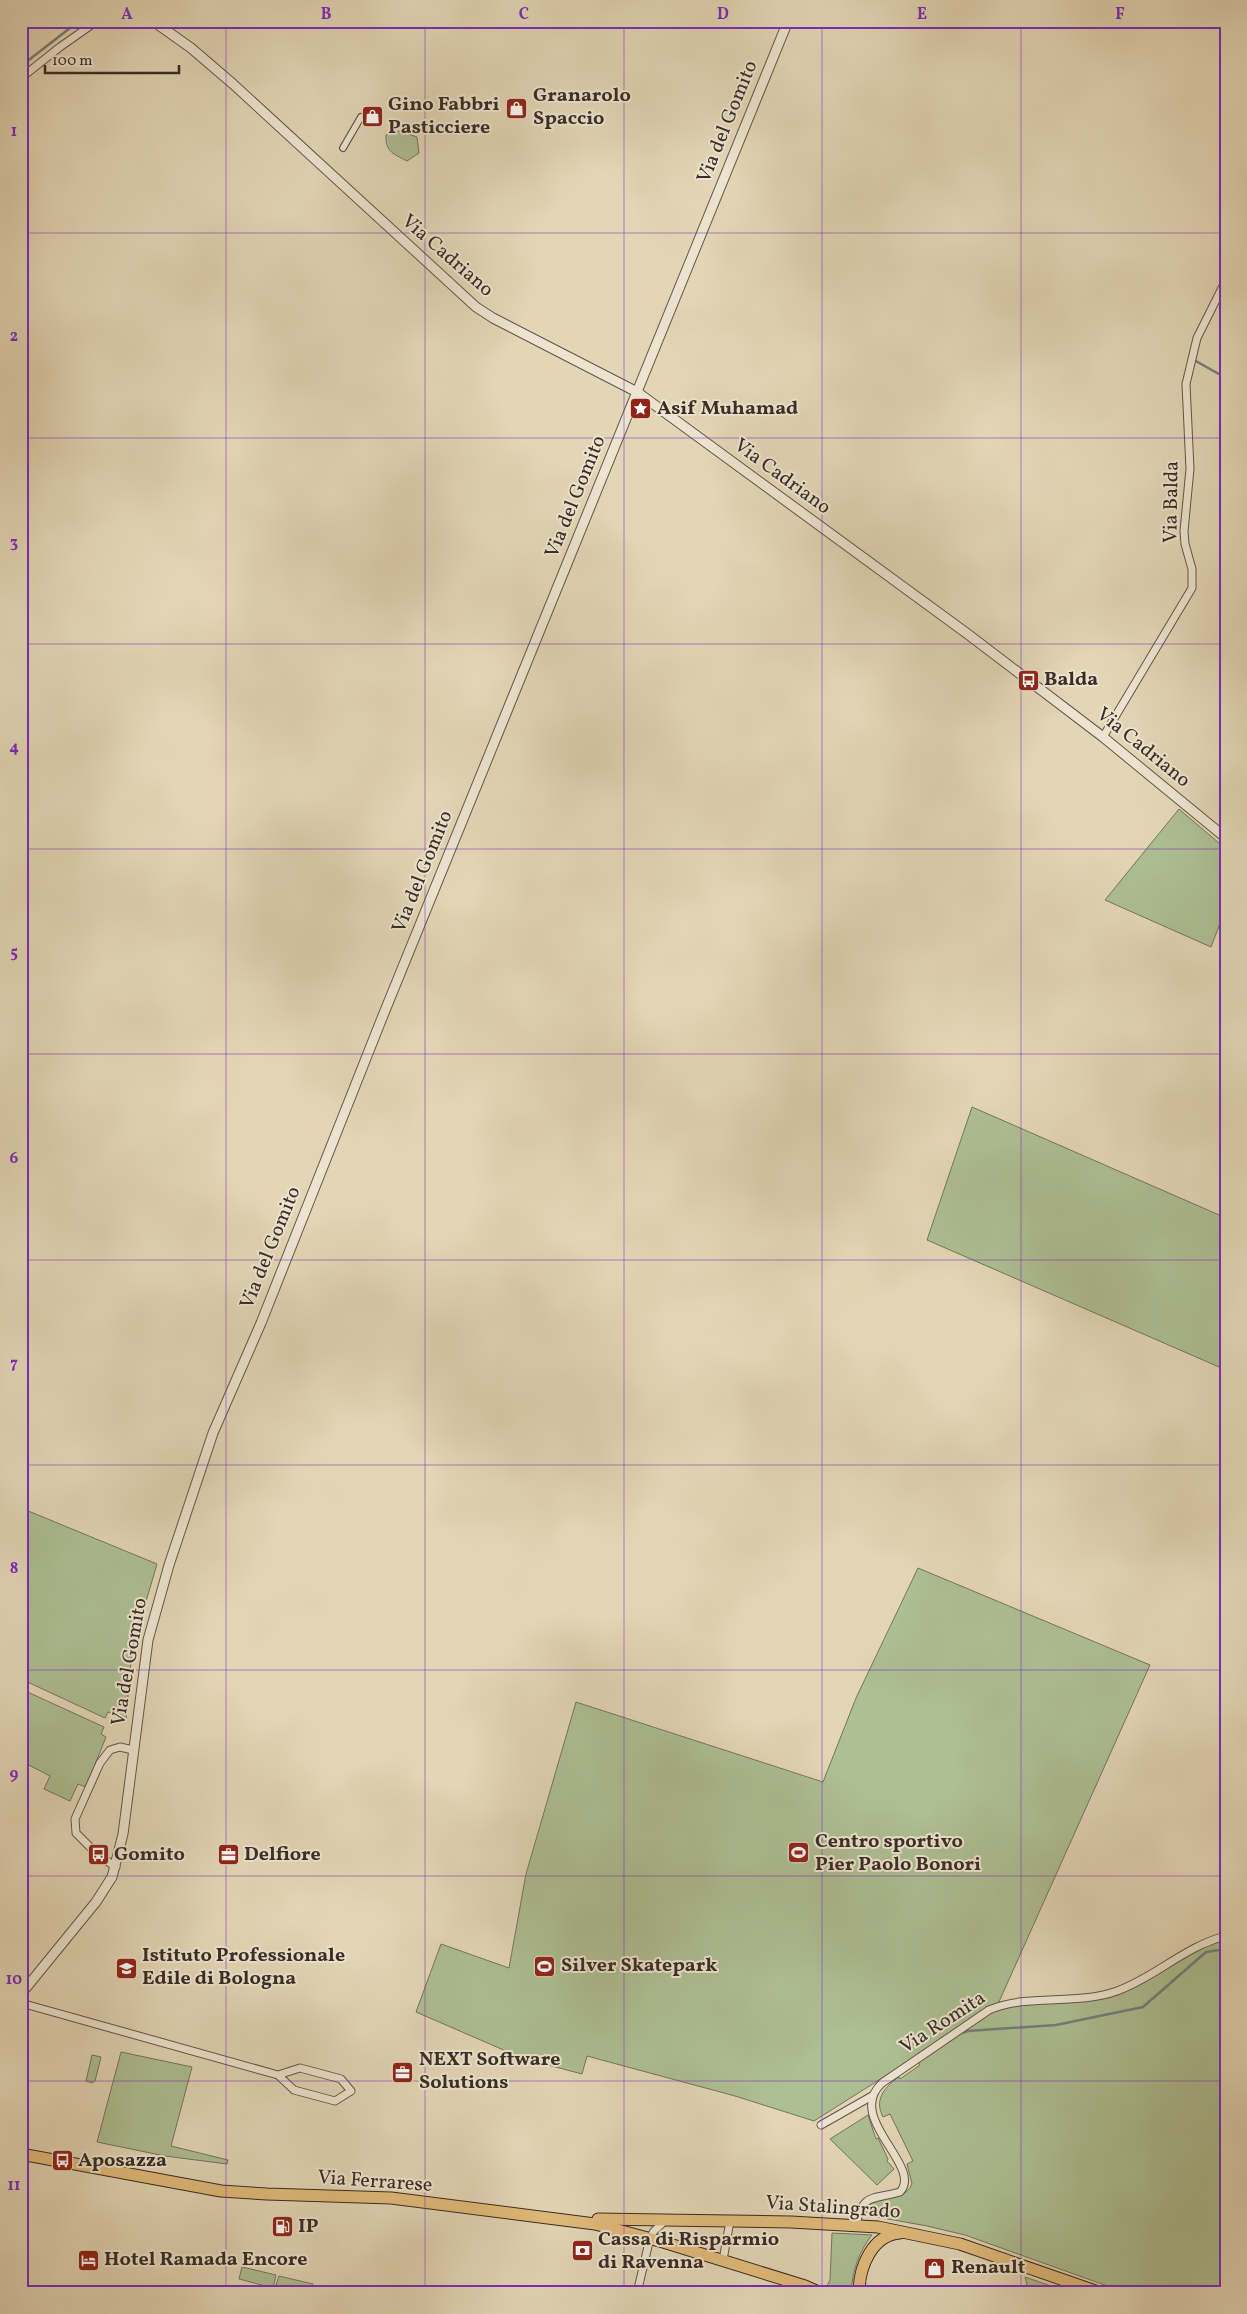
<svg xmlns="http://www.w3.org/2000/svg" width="1247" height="2314" viewBox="0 0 1247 2314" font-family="Vollkorn,serif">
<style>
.green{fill:#adbf93;stroke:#72765c}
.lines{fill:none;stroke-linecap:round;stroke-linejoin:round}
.stream{stroke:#72807c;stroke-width:2.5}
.pedestrian-casing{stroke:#635748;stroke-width:8}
.minor-casing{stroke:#635748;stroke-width:9}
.tertiary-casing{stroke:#635748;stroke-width:11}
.primary-casing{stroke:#382d24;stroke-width:13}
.pedestrian{stroke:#ede4d0;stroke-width:5.5}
.minor{stroke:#ede4d0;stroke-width:7}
.tertiary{stroke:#ede4d0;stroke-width:9}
.primary{stroke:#e2bb7b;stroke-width:11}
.grid{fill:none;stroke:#7b2cbf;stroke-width:1;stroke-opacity:0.55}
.labels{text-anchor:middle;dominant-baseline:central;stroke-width:4;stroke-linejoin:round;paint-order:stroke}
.poi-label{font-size:20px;font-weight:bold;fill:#382d24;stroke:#ede4d0;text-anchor:start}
.street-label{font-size:20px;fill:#382d24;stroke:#ede4d0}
.neatline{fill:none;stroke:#7b2cbf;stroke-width:2}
.grid-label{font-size:16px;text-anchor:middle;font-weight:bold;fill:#7b2cbf}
</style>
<rect width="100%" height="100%" fill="#e3d6b6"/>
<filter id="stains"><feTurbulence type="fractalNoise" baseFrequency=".004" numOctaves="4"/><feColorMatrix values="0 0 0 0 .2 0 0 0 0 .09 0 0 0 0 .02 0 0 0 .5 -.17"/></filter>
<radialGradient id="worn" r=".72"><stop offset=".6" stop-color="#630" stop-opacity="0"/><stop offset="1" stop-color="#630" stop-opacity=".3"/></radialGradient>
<!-- green -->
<g class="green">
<path d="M400 131 417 137 419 153 407 161C394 154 385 152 386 135Z"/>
<path d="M1179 809 1226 849V908L1211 947 1105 900Z"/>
<path d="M972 1107 1226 1218V1370L927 1240Z"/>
<path d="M21 1508 157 1564 132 1649 126 1720 108 1712 105 1718 21 1679Z"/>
<path d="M918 1568 1150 1665 998 2004 1118 1991 1198 1945 1226 1940V2293H1127L965 2235 927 2226 866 2215C867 2189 903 2206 912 2184L907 2164 913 2161 890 2114 883 2117C874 2100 884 2087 899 2077L900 2079 920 2065 918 2062 967 2030H958L814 2121 735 2096 587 2056 582 2074 522 2058 416 2012 441 1944 509 1968 526 1874 576 1702 823 1782 856 1698Z"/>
<path d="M21 1689 104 1727 101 1734 106 1737 86 1787 78 1784 70 1801 44 1789 50 1776 23 1762 21 1763Z"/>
<path d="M121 2052 192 2067 171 2146 228 2160 227 2164 165 2156 97 2142Z"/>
<path d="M92 2055 101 2057 95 2081 92 2083 86 2081Z"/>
<path d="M868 2115 876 2139 878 2138 888 2159 887 2161 894 2169 877 2185 830 2139Z"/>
<path d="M832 2233 872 2235C859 2251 852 2272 851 2293H837L826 2288 830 2280Z"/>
<path d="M242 2267 276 2275 273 2288 239 2279Z"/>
<path d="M279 2276 313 2284 311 2293H293L275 2288Z"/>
<path d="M1025 2277 1071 2293H1029Z"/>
</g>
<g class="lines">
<!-- stream -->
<g class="stream">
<path d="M21 66 79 21"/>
<path d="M1194 360 1226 378"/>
<path d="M961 2033 968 2031 1056 2025 1143 2007 1206 1952 1226 1949"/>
</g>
<defs>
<path id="pedestrian" d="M343 148 361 117"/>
<g id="minor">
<path d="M21 78 60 47 97 21"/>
<path d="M1103 737 1192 588V569L1185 544 1184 531 1190 469 1186 384 1197 338 1226 280"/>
<path d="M116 1867 98 1855 76 1833 75 1819 100 1763 110 1750 120 1747 133 1750"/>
<path d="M21 2003 278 2075 294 2090 335 2101 351 2091 341 2079 300 2068 278 2075"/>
<path d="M821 2125 872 2096"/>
<path d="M856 2225C863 2192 873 2200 900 2192 924 2166 844 2118 882 2083L989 2010C1029 1993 1075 2006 1117 1991 1156 1977 1185 1946 1226 1936"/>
<path d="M723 2260 730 2221"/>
<path d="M637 2293 650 2238 654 2231 665 2221"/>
</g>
<g id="tertiary">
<path d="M153 21 191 48 233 84 476 307 493 318 637 392 969 635 1103 737 1226 838"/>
<path d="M21 1994 96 1902 112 1877 123 1834 148 1640 169 1565 213 1433 261 1323 382 1018 788 21"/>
</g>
<g id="primary">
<path d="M21 2154 221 2191 267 2194 391 2198 595 2224 663 2242 805 2286 821 2293"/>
<path d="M598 2219 791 2222 878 2227 960 2244 1101 2293"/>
<path d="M859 2293C859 2267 872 2235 900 2233"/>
</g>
</defs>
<!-- pedestrian casing -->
<use href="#pedestrian" class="pedestrian-casing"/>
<!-- minor casing -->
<use href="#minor" class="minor-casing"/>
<!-- tertiary casing -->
<use href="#tertiary" class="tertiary-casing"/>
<!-- primary casing -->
<use href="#primary" class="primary-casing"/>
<!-- pedestrian -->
<use href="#pedestrian" class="pedestrian"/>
<!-- minor -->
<use href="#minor" class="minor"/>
<!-- tertiary -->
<use href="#tertiary" class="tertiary"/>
<!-- primary -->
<use href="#primary" class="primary"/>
</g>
<!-- grid -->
<path class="grid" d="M226 21V2293M425 21V2293M624 21V2293M822 21V2293M1021 21V2293M21 233H1226M21 438H1226M21 644H1226M21 849H1226M21 1054H1226M21 1260H1226M21 1465H1226M21 1670H1226M21 1876H1226M21 2081H1226"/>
<!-- icons -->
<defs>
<symbol id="shop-square" viewBox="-11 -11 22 22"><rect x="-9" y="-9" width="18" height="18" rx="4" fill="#8f2418" stroke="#ede4d0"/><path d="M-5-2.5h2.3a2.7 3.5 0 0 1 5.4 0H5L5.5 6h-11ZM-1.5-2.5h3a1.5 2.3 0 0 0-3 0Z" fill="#fff"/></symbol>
<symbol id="sight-square" viewBox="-11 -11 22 22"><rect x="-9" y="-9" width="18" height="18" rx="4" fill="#8f2418" stroke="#ede4d0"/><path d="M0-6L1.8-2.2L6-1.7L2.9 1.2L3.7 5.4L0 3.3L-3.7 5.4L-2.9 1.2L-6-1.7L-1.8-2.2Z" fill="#fff"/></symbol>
<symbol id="bus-square" viewBox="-11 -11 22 22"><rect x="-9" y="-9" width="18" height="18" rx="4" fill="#8f2418" stroke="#ede4d0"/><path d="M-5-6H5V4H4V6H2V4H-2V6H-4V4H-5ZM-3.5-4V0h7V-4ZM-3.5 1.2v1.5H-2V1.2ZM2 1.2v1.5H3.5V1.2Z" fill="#fff"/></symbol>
<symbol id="stadium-square" viewBox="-11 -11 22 22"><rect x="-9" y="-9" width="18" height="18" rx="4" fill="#8f2418" stroke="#ede4d0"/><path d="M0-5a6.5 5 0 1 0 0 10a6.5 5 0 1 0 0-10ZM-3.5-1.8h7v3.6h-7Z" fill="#fff"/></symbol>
<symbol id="office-square" viewBox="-11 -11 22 22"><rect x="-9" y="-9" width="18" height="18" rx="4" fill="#8f2418" stroke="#ede4d0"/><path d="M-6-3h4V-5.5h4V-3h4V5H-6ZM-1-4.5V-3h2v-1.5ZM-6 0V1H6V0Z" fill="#fff"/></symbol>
<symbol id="school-square" viewBox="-11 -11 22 22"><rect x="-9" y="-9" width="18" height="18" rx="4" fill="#8f2418" stroke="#ede4d0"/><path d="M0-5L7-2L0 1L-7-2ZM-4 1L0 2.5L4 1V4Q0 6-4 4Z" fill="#fff"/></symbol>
<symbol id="fuel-square" viewBox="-11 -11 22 22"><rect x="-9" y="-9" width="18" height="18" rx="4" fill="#8f2418" stroke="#ede4d0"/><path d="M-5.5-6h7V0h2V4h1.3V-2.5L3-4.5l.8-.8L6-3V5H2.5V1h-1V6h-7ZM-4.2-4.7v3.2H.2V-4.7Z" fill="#fff"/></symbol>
<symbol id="bank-square" viewBox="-11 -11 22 22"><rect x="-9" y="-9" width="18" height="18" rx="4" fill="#8f2418" stroke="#ede4d0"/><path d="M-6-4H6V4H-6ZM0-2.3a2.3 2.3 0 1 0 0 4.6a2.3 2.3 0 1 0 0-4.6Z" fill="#fff"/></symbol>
<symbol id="hotel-square" viewBox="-11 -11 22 22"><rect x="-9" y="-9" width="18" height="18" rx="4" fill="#8f2418" stroke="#ede4d0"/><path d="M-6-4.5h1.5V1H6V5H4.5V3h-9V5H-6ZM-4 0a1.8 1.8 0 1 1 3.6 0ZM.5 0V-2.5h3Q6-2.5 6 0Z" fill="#fff"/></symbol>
</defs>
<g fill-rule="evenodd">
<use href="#shop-square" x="504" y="96" width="25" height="25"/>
<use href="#shop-square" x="360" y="104" width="25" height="25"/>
<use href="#sight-square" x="628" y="396" width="25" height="25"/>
<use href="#bus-square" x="1016" y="668" width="25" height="25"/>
<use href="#stadium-square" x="786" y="1840" width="25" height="25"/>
<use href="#bus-square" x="86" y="1842" width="25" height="25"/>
<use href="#office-square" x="216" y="1842" width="25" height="25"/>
<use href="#stadium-square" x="532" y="1954" width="25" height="25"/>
<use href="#school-square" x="114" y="1956" width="25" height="25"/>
<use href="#office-square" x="390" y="2060" width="25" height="25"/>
<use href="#bus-square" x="50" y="2148" width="25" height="25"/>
<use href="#fuel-square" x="270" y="2214" width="25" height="25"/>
<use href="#bank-square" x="570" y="2238" width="25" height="25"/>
<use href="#hotel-square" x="76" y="2248" width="25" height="25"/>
<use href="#shop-square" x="922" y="2256" width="25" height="25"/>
</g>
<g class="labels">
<!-- poi labels -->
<g class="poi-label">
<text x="533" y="96">Granarolo<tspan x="533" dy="23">Spaccio</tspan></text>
<text x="388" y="105">Gino Fabbri<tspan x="388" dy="23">Pasticciere</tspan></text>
<text x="657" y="409">Asif Muhamad</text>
<text x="1044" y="680">Balda</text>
<text x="815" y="1842">Centro sportivo<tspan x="815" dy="23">Pier Paolo Bonori</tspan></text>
<text x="114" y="1855">Gomito</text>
<text x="244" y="1855">Delfiore</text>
<text x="142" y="1956">Istituto Professionale<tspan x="142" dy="23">Edile di Bologna</tspan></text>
<text x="561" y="1966">Silver Skatepark</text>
<text x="419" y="2060">NEXT Software<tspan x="419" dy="23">Solutions</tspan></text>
<text x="78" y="2161">Aposazza</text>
<text x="298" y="2227">IP</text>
<text x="598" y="2240">Cassa di Risparmio<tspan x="598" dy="23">di Ravenna</tspan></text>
<text x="104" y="2260">Hotel Ramada Encore</text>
<text x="951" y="2268">Renault</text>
</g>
<!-- street labels -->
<g class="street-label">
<text transform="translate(728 122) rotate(-68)">Via del Gomito</text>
<text transform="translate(447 256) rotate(41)">Via Cadriano</text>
<text transform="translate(782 477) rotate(36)">Via Cadriano</text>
<text transform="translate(576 497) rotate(-68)">Via del Gomito</text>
<text transform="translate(1172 502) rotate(-89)">Via Balda</text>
<text transform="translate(1143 748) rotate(39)">Via Cadriano</text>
<text transform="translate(423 872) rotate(-68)">Via del Gomito</text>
<text transform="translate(271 1248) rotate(-68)">Via del Gomito</text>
<text transform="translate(130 1662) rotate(-80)">Via del Gomito</text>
<text transform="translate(943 2023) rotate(-33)">Via Romita</text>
<text transform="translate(375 2182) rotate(4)">Via Ferrarese</text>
<text transform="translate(833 2208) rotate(4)">Via Stalingrado</text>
</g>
</g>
<!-- margin -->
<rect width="1247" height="2314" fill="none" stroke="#e3d6b6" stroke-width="55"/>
<!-- scale -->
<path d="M45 65v8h134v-8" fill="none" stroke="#382d24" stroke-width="2.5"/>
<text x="52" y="65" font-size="15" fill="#382d24" stroke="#ede4d0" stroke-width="4" paint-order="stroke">100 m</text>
<rect x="28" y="28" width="1192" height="2258" class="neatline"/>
<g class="grid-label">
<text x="127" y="19">A</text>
<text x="326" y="19">B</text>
<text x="524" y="19">C</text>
<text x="723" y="19">D</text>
<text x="922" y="19">E</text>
<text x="1120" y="19">F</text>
<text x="14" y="136">1</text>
<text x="14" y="341">2</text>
<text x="14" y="547">3</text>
<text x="14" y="752">4</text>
<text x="14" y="957">5</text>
<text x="14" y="1163">6</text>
<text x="14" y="1368">7</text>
<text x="14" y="1573">8</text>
<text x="14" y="1779">9</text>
<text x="14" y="1984">10</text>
<text x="14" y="2190">11</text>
</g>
<rect width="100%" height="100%" filter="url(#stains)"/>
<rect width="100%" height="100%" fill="url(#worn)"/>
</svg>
